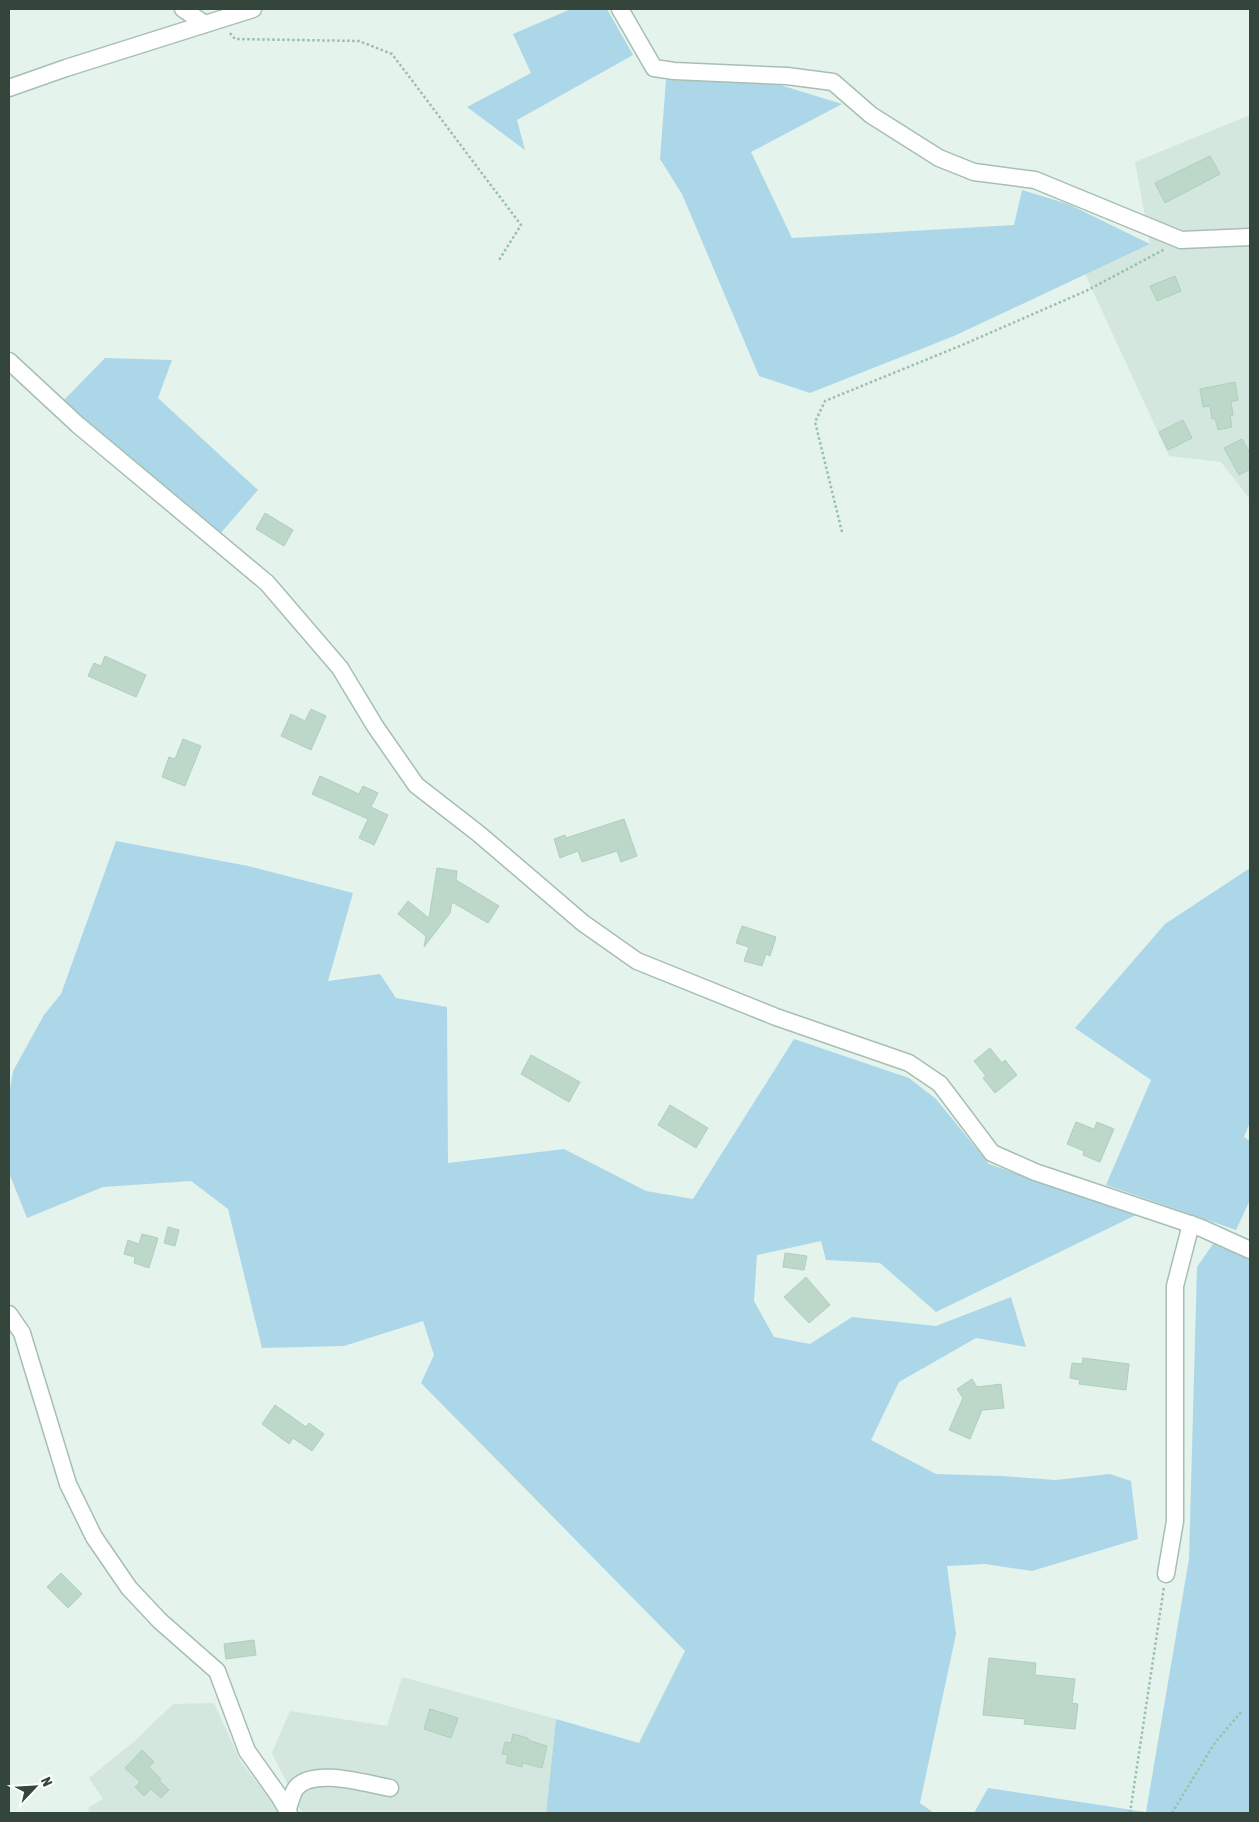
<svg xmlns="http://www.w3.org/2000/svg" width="1259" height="1822" viewBox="0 0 1259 1822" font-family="'Asap Condensed',sans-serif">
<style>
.residential{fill:#d3e7de}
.green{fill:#acd7e9}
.building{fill:#bdd8c9;stroke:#add0bd}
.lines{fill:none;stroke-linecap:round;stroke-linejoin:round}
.minor-casing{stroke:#a7bfb3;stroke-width:19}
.path{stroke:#98c1ac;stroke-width:2.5;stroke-dasharray:2.5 2.5;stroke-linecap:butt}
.minor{stroke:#fff;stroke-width:16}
</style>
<rect width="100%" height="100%" fill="#e5f3ed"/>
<!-- residential -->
<g class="residential">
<path d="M1250 115V499L1221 462 1169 456 1085 274 1150 244 1135 162Z"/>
<path d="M402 1677 556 1719 546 1813H302L272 1753 290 1711 387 1726Z"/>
<path d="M214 1703 241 1762 273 1803 278 1813H88L89 1807 103 1799 89 1778 135 1741 173 1704Z"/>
</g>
<!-- green -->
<g class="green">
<path d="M571 9H607L633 55 517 120 525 150 467 107 531 73 513 34Z"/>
<path d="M666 80 777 84 842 104 751 152 792 238 1014 225 1022 190 1068 204 1150 244 954 336 810 393 759 376 682 194 660 159Z"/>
<path d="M105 358 172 360 158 398 258 490 220 534 63 401Z"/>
<path d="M116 841 248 866 353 893 328 981 380 974 396 998 447 1007 448 1163 564 1149 646 1191 693 1199 794 1039 909 1078 936 1099 989 1164 1136 1215 936 1312 880 1263 826 1260 821 1241 757 1255 754 1301 774 1337 810 1344 852 1317 936 1326 1011 1297 1026 1347 976 1338 899 1382 871 1440 936 1474 1002 1476 1055 1480 1110 1474 1131 1481 1138 1539 1032 1571 985 1564 947 1566 956 1634 920 1803 934 1813H546L556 1719 639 1743 685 1651 421 1383 434 1355 423 1321 344 1346 262 1348 228 1209 191 1181 103 1187 27 1218 9 1173V1096L13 1071 44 1015 61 994Z"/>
<path d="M1250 868V1122L1244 1137 1250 1141V1200L1236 1230 1106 1185 1151 1080 1075 1028 1165 924Z"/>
<path d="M1213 1244 1250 1259V1813H974L988 1788 1146 1812 1189 1559 1197 1267Z"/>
</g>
<!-- building -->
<g class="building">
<path d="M1210 156 1220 174 1165 203 1155 183Z"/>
<path d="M1175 276 1181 291 1157 301 1150 286Z"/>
<path d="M1235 382 1238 400 1231 402 1233 415 1230 416 1232 427 1218 430 1215 418 1212 419 1210 406 1203 407 1200 389Z"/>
<path d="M1183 420 1192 438 1168 450 1159 432Z"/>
<path d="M1242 439 1250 453V469L1239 475 1224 448Z"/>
<path d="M265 513 293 530 284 546 256 529Z"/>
<path d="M105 656 146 675 136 697 88 676 94 663 101 666Z"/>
<path d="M311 709 326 716 311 750 281 736 291 714 305 721Z"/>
<path d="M183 739 201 746 185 786 162 777 169 757 175 759Z"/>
<path d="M320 776 359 794 363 786 378 793 371 807 388 815 374 845 359 838 368 819 312 794Z"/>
<path d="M624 819 637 856 621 862 617 851 582 862 578 851 560 858 554 839 565 835 566 838Z"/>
<path d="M437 868 457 871 456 880 499 906 488 923 452 902 450 913 424 947 426 936 398 914 408 901 429 918Z"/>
<path d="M742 926 776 937 770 956 766 954 762 966 744 961 749 947 736 943Z"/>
<path d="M990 1048 1002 1063 1005 1060 1017 1075 995 1093 983 1078 986 1076 974 1061Z"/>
<path d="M531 1055 580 1082 569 1102 521 1074Z"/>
<path d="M670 1105 708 1128 696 1148 658 1125Z"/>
<path d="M1076 1122 1094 1129 1097 1122 1114 1129 1100 1162 1083 1155 1084 1151 1067 1144Z"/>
<path d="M168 1227 179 1230 175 1246 164 1243Z"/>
<path d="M142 1234 158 1238 149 1268 134 1263 135 1257 124 1254 128 1240 139 1244Z"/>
<path d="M785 1253 807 1256 804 1270 783 1267Z"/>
<path d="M806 1277 830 1305 809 1323 784 1297Z"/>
<path d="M1083 1358 1129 1364 1126 1390 1079 1384 1080 1380 1070 1378 1072 1363 1082 1364Z"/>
<path d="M972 1379 977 1387 1001 1384 1004 1408 982 1410 970 1439 949 1430 963 1398 957 1389Z"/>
<path d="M275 1405 306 1427 309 1423 324 1434 312 1451 293 1438 289 1444 262 1424Z"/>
<path d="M61 1573 82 1594 68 1608 47 1587Z"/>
<path d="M254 1640 256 1655 226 1659 224 1644Z"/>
<path d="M989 1658 1036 1663 1035 1675 1075 1679 1072 1703 1078 1704 1075 1729 1024 1724 1025 1719 983 1715Z"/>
<path d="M430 1709 458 1718 451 1738 424 1729Z"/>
<path d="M513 1734 528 1738V1740L547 1746 542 1768 523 1763 522 1767 506 1763 508 1755 502 1754 505 1742 511 1743Z"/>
<path d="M142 1750 154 1762 149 1767 161 1779 159 1780 169 1790 161 1798 151 1789 144 1796 135 1787 140 1782 125 1768Z"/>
</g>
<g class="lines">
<defs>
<g id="minor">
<path d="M183 9 205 24"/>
<path d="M620 9 654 68 674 71 787 76 833 82 871 115 939 158 974 172 1035 180 1181 240 1250 237"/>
<path d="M9 88 66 68 253 9"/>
<path d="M9 361 78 425 267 583 340 668 375 726 416 785 479 834 583 923 637 961 776 1017 909 1063 940 1084 992 1153 1035 1172 1199 1227 1250 1250"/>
<path d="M9 1314 22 1333 68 1484 94 1537 129 1588 160 1621 217 1671 247 1751 279 1796 289 1813"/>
<path d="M1166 1574 1175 1521V1286L1191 1224"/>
<path d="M287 1811C290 1804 292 1793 296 1788 313 1767 367 1784 390 1788"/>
</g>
</defs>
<!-- minor casing -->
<use href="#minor" class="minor-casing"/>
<!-- path -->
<g class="path">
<path d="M230 33 235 39 359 41 392 54 521 225 499 260"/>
<path d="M842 532 815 422 825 401 967 343 1086 291 1165 249"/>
<path d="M1130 1813 1164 1587"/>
<path d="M1172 1813 1214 1744 1241 1712"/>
</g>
<!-- minor -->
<use href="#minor" class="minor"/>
</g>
<!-- border -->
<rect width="1259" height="1822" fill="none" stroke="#34463c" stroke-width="20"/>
<!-- north arrow -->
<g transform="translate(35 1787) rotate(65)" stroke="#ffffff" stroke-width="4" paint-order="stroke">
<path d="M0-4L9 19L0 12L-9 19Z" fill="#34463c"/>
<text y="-8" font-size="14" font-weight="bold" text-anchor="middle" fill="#34463c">N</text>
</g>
</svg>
